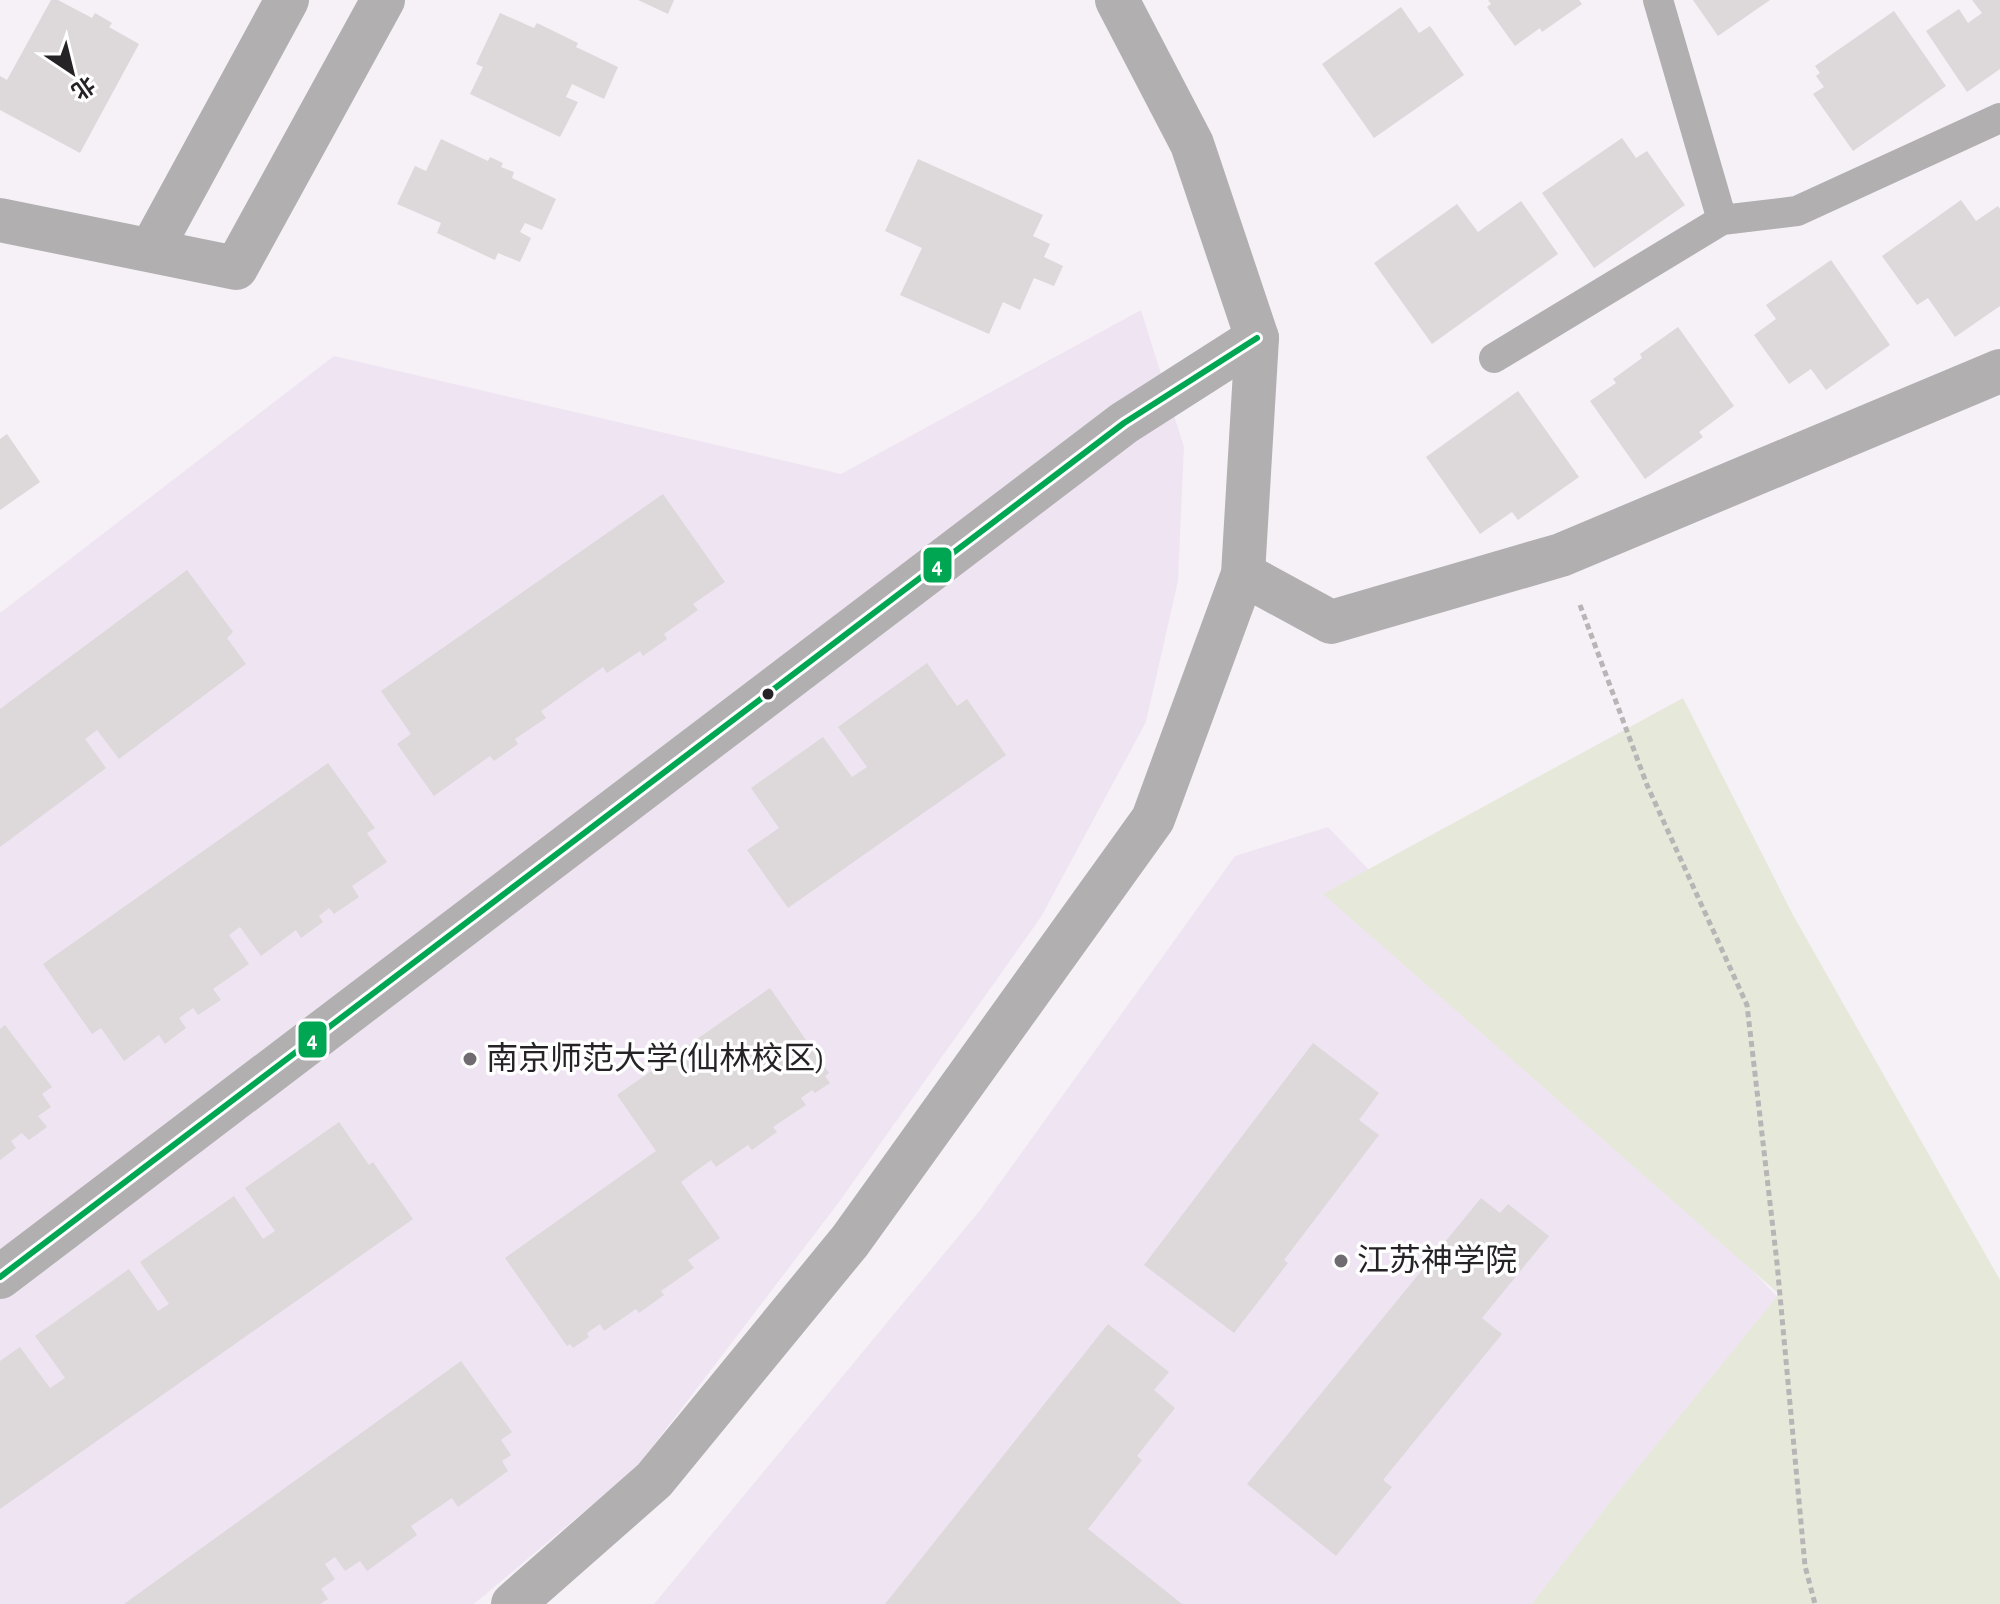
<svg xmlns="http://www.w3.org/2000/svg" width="2000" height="1604" viewBox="0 0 2000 1604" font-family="'Alegreya Sans','Noto Sans SC',sans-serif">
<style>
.built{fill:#efe5f2}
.green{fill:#e6e8da}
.building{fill:#ddd8da}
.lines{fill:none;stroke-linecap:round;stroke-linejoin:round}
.path{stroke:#b8b5b6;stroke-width:5;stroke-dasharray:6 4;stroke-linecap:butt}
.service{stroke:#b1afb0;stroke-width:30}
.minor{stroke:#b1afb0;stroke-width:44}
.bus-1-casing{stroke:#fff;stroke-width:12}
.bus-1{stroke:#00a651;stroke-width:6}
.bus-dot{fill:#262327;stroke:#fff;stroke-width:3}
.poi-dot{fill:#6f6b70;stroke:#fff;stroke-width:3}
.labels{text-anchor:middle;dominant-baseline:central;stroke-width:7;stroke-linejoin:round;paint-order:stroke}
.poi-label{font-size:32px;fill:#262327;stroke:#fff;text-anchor:start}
.line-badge{stroke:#fff;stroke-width:3}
.badge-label{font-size:22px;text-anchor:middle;font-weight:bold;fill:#fff}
</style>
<rect width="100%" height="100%" fill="#f6f1f7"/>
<!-- built -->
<g class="built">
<path d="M1141 310 1184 447 1178 581 1146 722 1041 917 839 1202 637 1467 474 1604H0V613L334 356 841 474Z"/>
<path d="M1328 827 1793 1313 1577 1604H654L981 1209 1235 856Z"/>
</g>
<!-- green -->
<path class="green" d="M1683 698 1793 915 2000 1280V1604H1532L1614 1497 1779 1294 1323 894Z"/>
<!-- building -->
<g class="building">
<path d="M51 0H58L92 18 95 13 112 23 109 27 139 44 80 153 0 110V76L7 80Z"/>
<path d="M638 0H674L668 14Z"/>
<path d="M1488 0H1579L1582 4 1542 32 1540 28 1515 46 1487 7 1491 4Z"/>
<path d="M1693 0H1770L1718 36Z"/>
<path d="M1972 0H2000V69L1967 92 1926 31 1959 9 1968 23 1982 13Z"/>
<path d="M1401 7 1419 33 1430 26 1464 75 1374 138 1322 64Z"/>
<path d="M1894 11 1946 86 1853 151 1813 94 1824 87 1816 76 1820 73 1815 66Z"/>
<path d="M500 13 534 28 537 23 578 43 576 47 618 67 604 99 572 84 566 97 578 102 560 137 470 94 483 67 476 64Z"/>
<path d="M1622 138 1636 158 1647 151 1685 205 1594 268 1542 193Z"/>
<path d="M441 139 488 161 490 157 503 163 501 167 514 172 512 178 556 199 542 230 525 223 520 232 531 238 520 262 498 253 495 260 437 233 441 223 397 204 415 166 426 171Z"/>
<path d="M918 159 1043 215 1033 236 1050 244 1044 257 1063 266 1054 286 1034 278 1020 310 1003 302 989 334 900 295 922 248 885 231Z"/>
<path d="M1961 200 1976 221 1998 206 2000 209V306L1955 337 1928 298 1917 305 1882 256Z"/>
<path d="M1521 201 1558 254 1432 344 1374 263 1457 204 1478 232Z"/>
<path d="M1831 260 1890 345 1826 390 1811 369 1789 384 1754 335 1776 319 1766 305Z"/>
<path d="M1678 327 1734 406 1699 432 1703 437 1645 479 1590 401 1616 383 1613 379 1642 358 1640 354Z"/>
<path d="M1518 391 1579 477 1518 520 1512 512 1480 534 1426 457Z"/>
<path d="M7 434 40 482 0 510V439Z"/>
<path d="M663 494 725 582 693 604 698 610 664 634 667 639 643 656 640 651 607 673 603 667 541 711 546 718 515 739 518 744 494 761 490 756 434 796 397 744 411 734 381 691Z"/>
<path d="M187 570 233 632 227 638 246 664 119 759 97 730 85 739 106 768 0 847V709Z"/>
<path d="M927 663 957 706 967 699 1006 755 788 908 747 850 779 828 751 788 823 737 852 777 867 767 838 727Z"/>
<path d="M328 763 375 828 367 833 387 862 352 886 359 897 334 914 329 908 319 916 323 922 301 938 296 930 261 956 240 927 229 935 249 964 213 989 221 1000 198 1015 193 1008 179 1018 186 1028 165 1044 159 1035 124 1061 101 1028 92 1034 43 964Z"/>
<path d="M770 988 829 1073 825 1076 830 1083 815 1093 812 1090 801 1098 806 1105 773 1127 777 1132 752 1150 748 1145 716 1167 711 1160 681 1182 720 1238 688 1260 694 1268 661 1291 664 1295 639 1313 636 1309 604 1331 600 1324 587 1333 589 1337 573 1348 570 1344 567 1346 505 1258 656 1151 617 1095Z"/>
<path d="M5 1025 52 1087 42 1094 51 1107 38 1116 47 1127 29 1140 22 1133 11 1141 16 1148 0 1160V1029Z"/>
<path d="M1313 1043 1379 1093 1359 1120 1379 1135 1284 1260 1288 1263 1234 1333 1144 1265Z"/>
<path d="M339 1122 369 1165 373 1162 413 1219 0 1509V1361L20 1347 50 1388 65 1378 35 1336 129 1269 158 1311 169 1304 140 1262 234 1196 263 1239 275 1231 245 1188Z"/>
<path d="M1481 1198 1500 1213 1508 1204 1549 1236 1482 1318 1502 1334 1383 1480 1392 1487 1336 1556 1247 1484Z"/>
<path d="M1108 1324 1169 1372 1154 1390 1175 1408 1137 1456 1142 1460 1088 1529 1182 1604H885Z"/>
<path d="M461 1361 512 1432 501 1440 511 1455 502 1461 508 1471 458 1507 452 1498 411 1526 417 1535 367 1571 360 1561 345 1571 335 1557 325 1564 335 1579 321 1589 328 1599 320 1604H124Z"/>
</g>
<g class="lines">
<!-- path -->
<path class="path" d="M1580 605 1647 785 1747 1005 1777 1263 1805 1566 1815 1604"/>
<!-- service -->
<g class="service">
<path d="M1658 0 1722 220"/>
<path d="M1494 358 1722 220 1797 211 2000 118"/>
</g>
<!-- minor -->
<g class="minor">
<path d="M0 220 236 268 383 0"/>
<path d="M151 250 287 0"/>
<path d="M1243 574 1331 622 1561 555 2000 371"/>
<path d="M0 1277 1124 423 1257 338"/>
<path d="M513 1604 654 1480 850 1241 1153 819 1243 574 1257 338 1192 144 1117 0"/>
</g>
<defs>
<path id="bus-1" d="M0 1277 1124 423 1257 338"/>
</defs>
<!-- bus-1 casing -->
<use href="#bus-1" class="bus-1-casing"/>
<!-- bus-1 -->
<use href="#bus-1" class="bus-1"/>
</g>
<!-- markers -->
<circle class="bus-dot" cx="768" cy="694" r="7"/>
<g class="poi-dot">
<circle cx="470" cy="1059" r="8"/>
<circle cx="1341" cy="1261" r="8"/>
</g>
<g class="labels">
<!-- poi labels -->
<g class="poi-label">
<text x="486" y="1059">南京师范大学(仙林校区)</text>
<text x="1357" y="1261">江苏神学院</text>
</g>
</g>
<g class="line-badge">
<rect x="922" y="546" width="31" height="38" rx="8" fill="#00a651"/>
<rect x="297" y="1020" width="31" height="39" rx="8" fill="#00a651"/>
</g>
<g class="badge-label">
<text x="937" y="573">4</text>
<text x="312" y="1047">4</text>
</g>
<!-- north arrow -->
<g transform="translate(72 72) rotate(145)" stroke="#ffffff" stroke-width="6" paint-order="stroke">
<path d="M0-6L14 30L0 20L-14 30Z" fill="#262327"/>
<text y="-12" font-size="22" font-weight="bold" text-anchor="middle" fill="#262327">北</text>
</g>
</svg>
